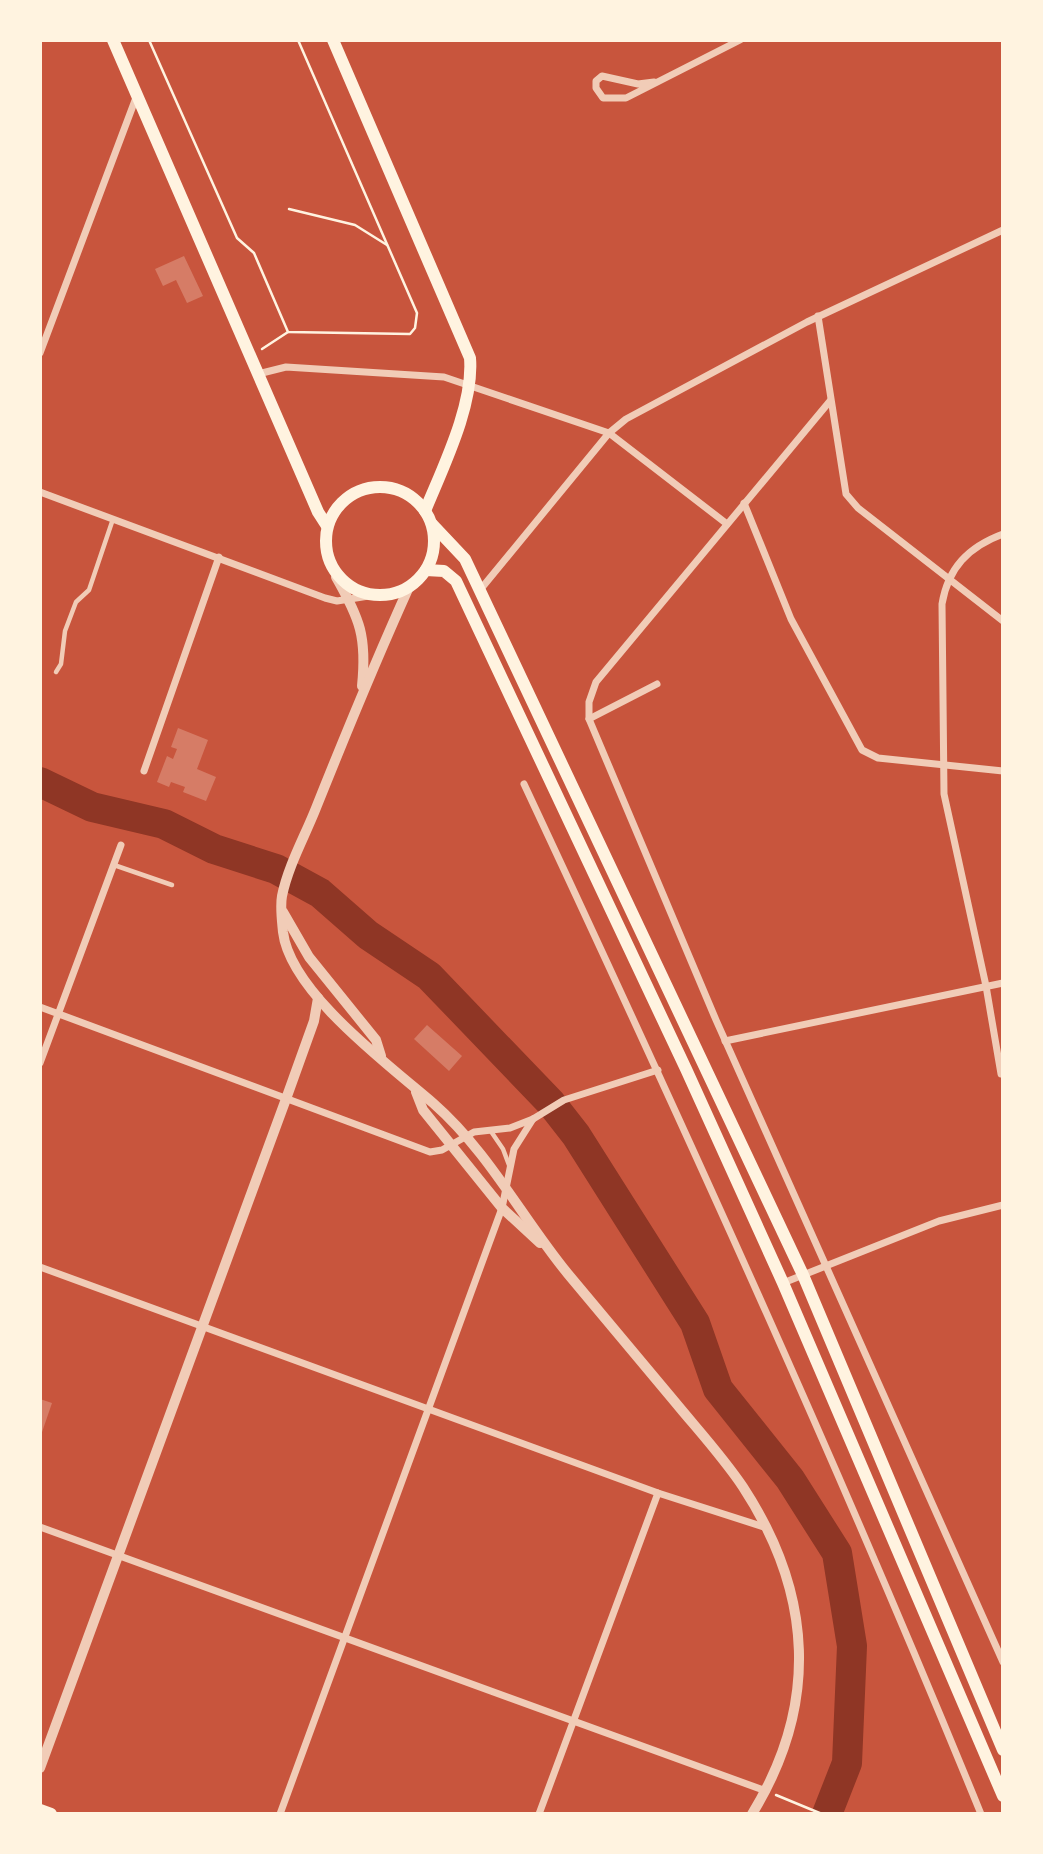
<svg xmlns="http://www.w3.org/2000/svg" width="1043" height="1854" viewBox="0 0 1043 1854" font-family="Mulish,sans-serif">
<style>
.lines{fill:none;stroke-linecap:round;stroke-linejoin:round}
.river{stroke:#8f3625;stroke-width:30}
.building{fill:#d67c66}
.path{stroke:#fff3e0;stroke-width:2.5}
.service{stroke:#f1ccb7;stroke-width:4.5}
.minor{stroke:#f1ccb7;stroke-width:7}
.tertiary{stroke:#f1ccb7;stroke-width:10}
.secondary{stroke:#fff3e0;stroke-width:12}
</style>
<rect width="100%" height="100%" fill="#c8553d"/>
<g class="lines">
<!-- river -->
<path class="river" d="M40 782 92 807 164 824 214 849 276 869 320 893 368 935 429 976 551 1103 576 1135 695 1323 718 1389 790 1479 837 1553 852 1646 847 1763 827 1814"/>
</g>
<!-- building -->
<g class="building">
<path d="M184 256 203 296 187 303 176 280 163 286 155 269Z"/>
<path d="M178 728 208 740 197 769 216 777 206 801 183 792 185 787 171 782 169 787 157 782 167 756 173 759 177 749 171 747Z"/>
<path d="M427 1025 462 1056 449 1071 414 1039Z"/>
<path d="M40 1399 52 1403 41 1435H40Z"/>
</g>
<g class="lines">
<!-- path -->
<g class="path">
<path d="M149 40 237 238 254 253 288 332 410 334 415 328 417 313 298 40"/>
<path d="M289 209 355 225 387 245"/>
<path d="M262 349 288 332"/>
<path d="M776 1795 822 1814"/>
</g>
<!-- service -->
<g class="service">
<path d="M56 672 61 664 65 631 76 602 89 590 113 519"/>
<path d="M114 865 172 885"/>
<path d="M490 1130 503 1149 509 1165"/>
</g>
<!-- minor -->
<g class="minor">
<path d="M654 82 638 84 602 76 596 81V88L603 98H626L740 40"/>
<path d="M818 316 846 494 858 508 1003 621"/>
<path d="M40 353 137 95"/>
<path d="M258 374 286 367 444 377 609 433 727 524"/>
<path d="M830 401 596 682 589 702V719L716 1020 1003 1662"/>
<path d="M40 492 325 598 337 601 375 595"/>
<path d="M744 503 791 619 862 750 878 758 1003 771"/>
<path d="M480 590 609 433 626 419 807 322 1003 230"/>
<path d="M589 719 657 684"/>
<path d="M144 771 219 557"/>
<path d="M524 784C683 1124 839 1466 981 1814"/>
<path d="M40 1007 430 1152 442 1150 474 1132 510 1128 533 1119 564 1100 658 1070"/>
<path d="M725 1041 1003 983"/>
<path d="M40 1063 121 845"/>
<path d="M1001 1074 986 986 944 794 942 604C948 568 968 547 1003 534"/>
<path d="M40 1267 658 1493 767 1528"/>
<path d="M783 1283 939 1221 1003 1205"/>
<path d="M40 1527 766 1791"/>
<path d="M280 1814 502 1208 514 1149 533 1119"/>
<path d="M539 1814 658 1493"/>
</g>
<!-- tertiary -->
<g class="tertiary">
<path d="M336 577C360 619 367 637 362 686"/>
<path d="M409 587C376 660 346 733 316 808 305 836 288 866 282 896 280 907 282 921 283 932 290 992 389 1065 433 1103 489 1152 522 1218 568 1274 604 1317 639 1359 675 1402 698 1430 723 1457 743 1487 813 1594 819 1705 752 1814"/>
<path d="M283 912 309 957 376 1040 381 1056"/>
<path d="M416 1092 423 1110 502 1208 540 1243"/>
<path d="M40 1768 286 1099 314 1021 318 998"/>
</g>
<!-- secondary -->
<g class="secondary">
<path d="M113 40 318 512 327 526"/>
<path d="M333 40 470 358C474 405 443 467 425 511"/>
<circle cx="380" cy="541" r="54"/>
<path d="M432 524 465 559 803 1275 1003 1750"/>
<path d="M426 570 444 571 456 581 686 1069 783 1283 1003 1796"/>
<path d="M40 1810 51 1814"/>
</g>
</g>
<!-- border -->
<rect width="1043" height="1854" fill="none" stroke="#fff3e0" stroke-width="84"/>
</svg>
